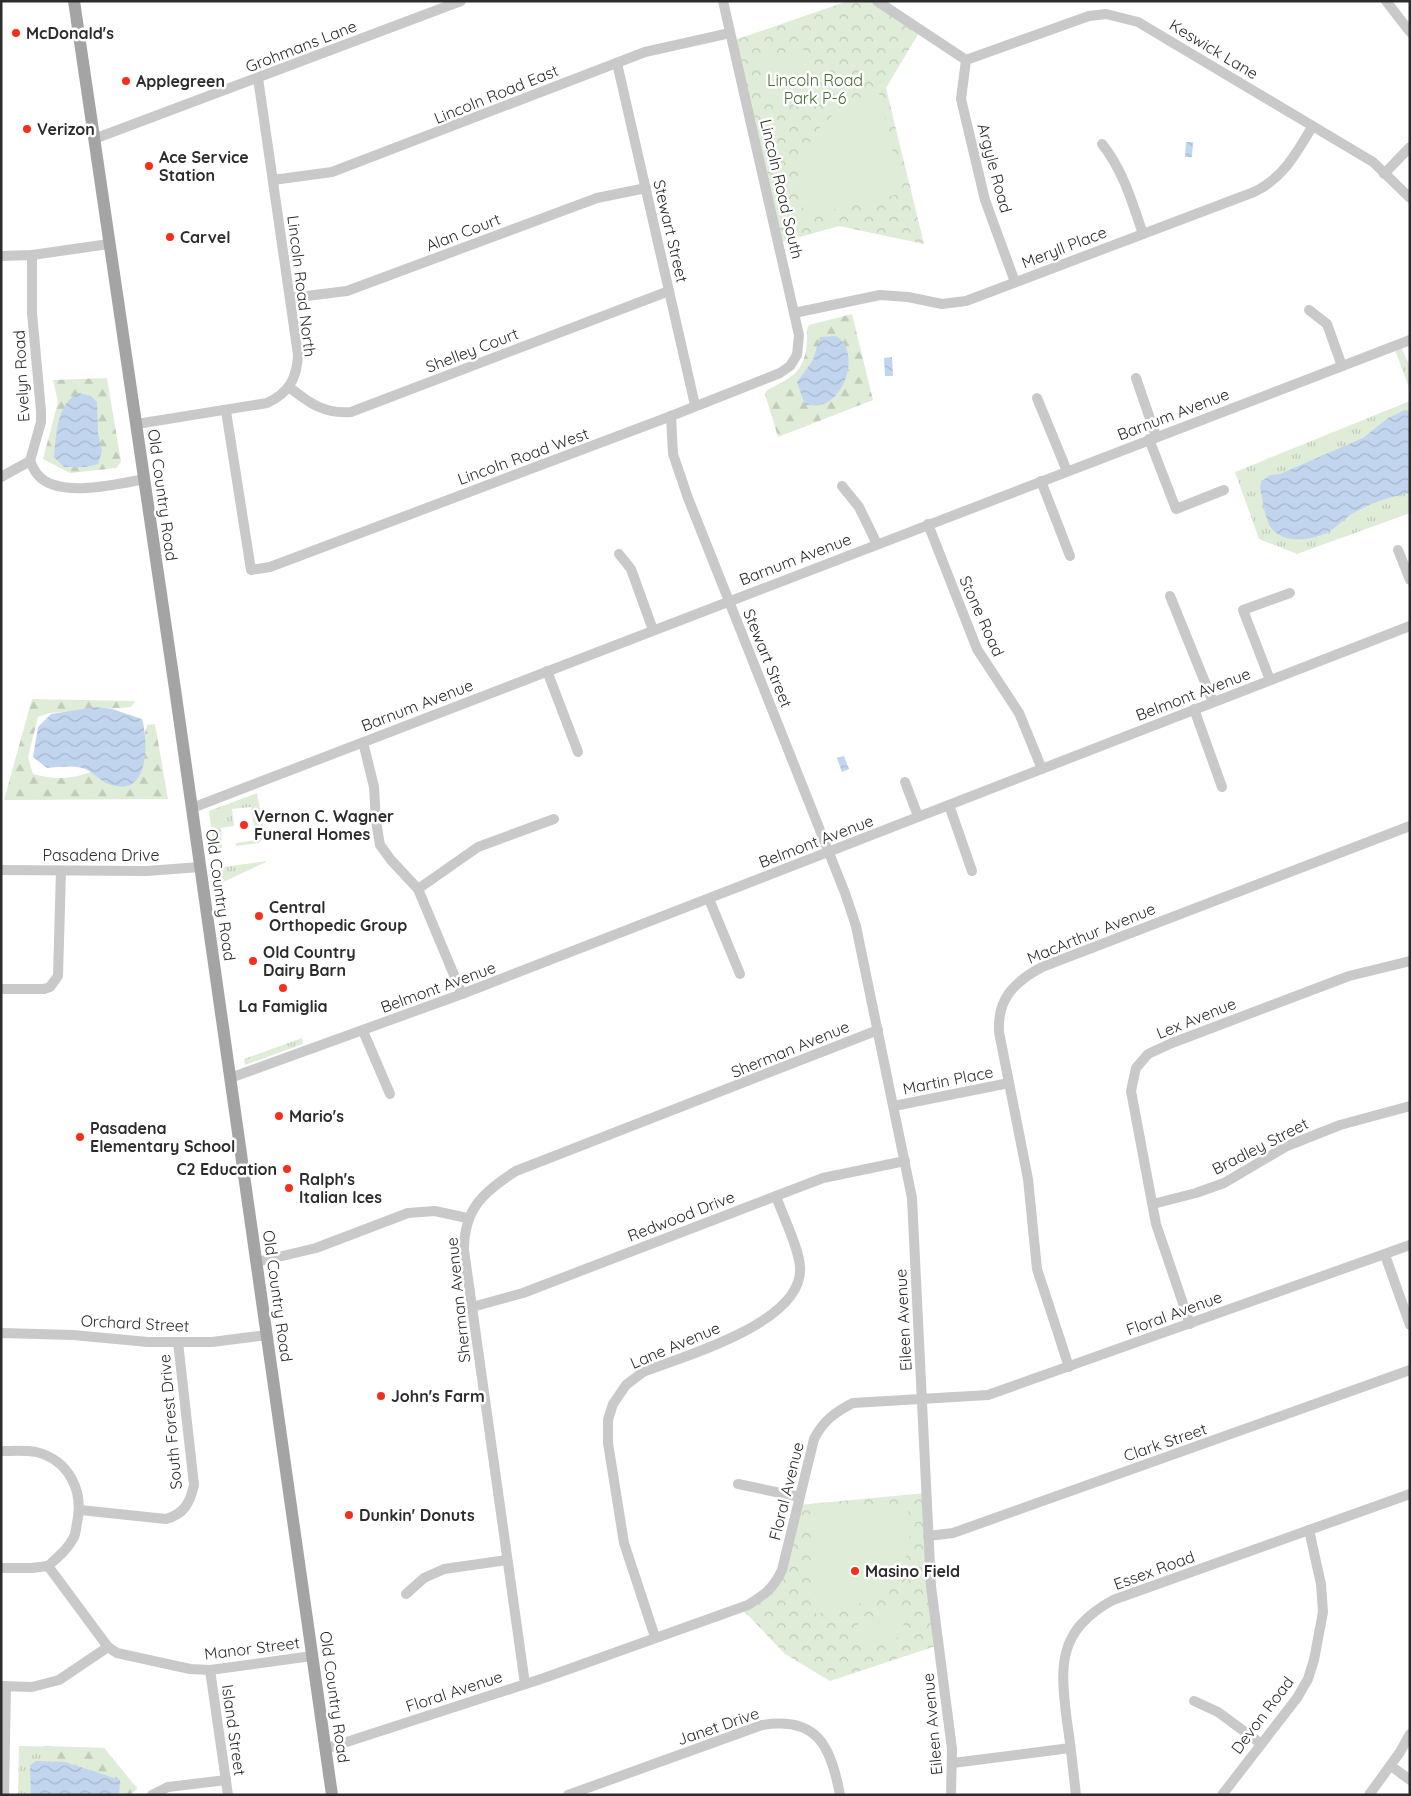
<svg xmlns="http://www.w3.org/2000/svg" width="1411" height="1796" viewBox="0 0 1411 1796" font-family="Quicksand,sans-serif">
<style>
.grass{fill:url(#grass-tufts)}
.forest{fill:url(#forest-firs)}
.park{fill:url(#park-crowns)}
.garden{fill:#dfecd7}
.water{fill:url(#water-waves)}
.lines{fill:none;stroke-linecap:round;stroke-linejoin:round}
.minor{stroke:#c9c9c9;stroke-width:10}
.major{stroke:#a4a4a4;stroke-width:12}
.poi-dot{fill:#f52f1c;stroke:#fff;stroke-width:2}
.labels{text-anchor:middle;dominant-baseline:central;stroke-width:5;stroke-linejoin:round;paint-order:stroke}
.poi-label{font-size:16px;font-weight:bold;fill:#2c2c2c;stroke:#fff;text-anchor:start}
.street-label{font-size:16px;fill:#2c2c2c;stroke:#fff}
.park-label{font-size:16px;fill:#466b36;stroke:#fff}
</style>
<defs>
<pattern id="grass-tufts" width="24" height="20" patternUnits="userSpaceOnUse" patternTransform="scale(1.25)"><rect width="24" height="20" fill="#dfecd7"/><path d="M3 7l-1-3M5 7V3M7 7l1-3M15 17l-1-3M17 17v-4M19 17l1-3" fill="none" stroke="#c0cbb9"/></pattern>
<pattern id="forest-firs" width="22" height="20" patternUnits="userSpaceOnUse" patternTransform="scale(1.25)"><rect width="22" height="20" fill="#dfecd7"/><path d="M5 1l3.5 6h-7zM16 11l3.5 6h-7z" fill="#c0cbb9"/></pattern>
<pattern id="park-crowns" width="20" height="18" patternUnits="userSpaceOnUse" patternTransform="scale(1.25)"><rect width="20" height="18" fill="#dfecd7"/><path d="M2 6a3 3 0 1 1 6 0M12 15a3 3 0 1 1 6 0" fill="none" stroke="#c0cbb9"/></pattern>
<pattern id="water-waves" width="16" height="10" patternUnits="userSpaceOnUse" patternTransform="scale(1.25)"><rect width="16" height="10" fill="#c1d5ee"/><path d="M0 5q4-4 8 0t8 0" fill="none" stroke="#a6b7cc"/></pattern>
</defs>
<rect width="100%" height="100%" fill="#fff"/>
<!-- grass -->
<g class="grass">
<path d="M1401 347 1410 367V390L1395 350Z"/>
<path d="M1410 401V513L1297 554 1259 539 1235 472Z"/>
<path d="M257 793 265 836 259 843 236 846V843L256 840 251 807 232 809 234 826 221 828 222 848 214 850 209 811Z"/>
<path d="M266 861V862L219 884 216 868Z"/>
<path d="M302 1038 303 1044 245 1065 244 1059Z"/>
<path d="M19 1746 104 1748 137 1789 130 1795H18Z"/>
</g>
<!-- forest -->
<g class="forest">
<path d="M852 314 873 400 778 437 765 394 766 391C793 376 805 373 807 340 808 334 805 330 809 325Z"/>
<path d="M107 378 121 462 116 468 70 473 43 459 58 402 53 380Z"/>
<path d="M32 699 135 701 131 707 49 713 38 717 28 757 33 774C78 787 104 766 142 744L147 725 155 724 168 799 4 800Z"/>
<path d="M43 1746 104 1748 137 1788 129 1795H67Z"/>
</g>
<!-- park -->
<g class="park">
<path d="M848 1H877L920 31 886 88 924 244 839 226 778 243 732 41Z"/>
<path d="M926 1493 939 1645 830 1681 785 1654 741 1608 775 1586 798 1505Z"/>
</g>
<!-- garden -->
<g class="garden">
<path d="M803 48 813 89 767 100 758 59Z"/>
<path d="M879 93 902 190 899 194 804 216 799 167 814 133 843 105Z"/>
<path d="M902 1507 908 1510V1519H912L907 1555 886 1586 853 1608 816 1614 809 1515 813 1511Z"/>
<path d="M898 1610 907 1634 867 1649 858 1624Z"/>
</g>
<!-- water -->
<g class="water">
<path d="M1186 142H1193L1192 157H1185Z"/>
<path d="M836 336C860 350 847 399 820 405 816 406 809 405 805 405L797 382 813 360 820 337Z"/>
<path d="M892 357 893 376H885L884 358Z"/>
<path d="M79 393 91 396 97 402 98 433 102 451 98 464 85 467H64L54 457C56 436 57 402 79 393Z"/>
<path d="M1405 410 1410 411V493C1391 496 1372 503 1355 512 1346 517 1339 525 1330 531 1314 540 1282 546 1270 526 1264 515 1263 500 1260 488L1261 482 1270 475 1280 474 1363 438 1388 418Z"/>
<path d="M96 707 112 709 142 719C148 738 150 793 116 786 104 784 98 777 89 771 79 764 59 767 47 768L33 757 38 727 51 714Z"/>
<path d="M844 756 849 769 842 772 837 758Z"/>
<path d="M36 1761 65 1762 120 1780 119 1795H31L30 1765Z"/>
</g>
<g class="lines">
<!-- minor -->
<g class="minor">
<path d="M877 1 966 60 1089 16 1106 14 1138 22 1373 162 1410 198"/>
<path d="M1386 1 1410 32"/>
<path d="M966 60 961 99 985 200 1015 282"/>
<path d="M617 63 695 405"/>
<path d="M94 139 461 1"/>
<path d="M1102 144C1123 170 1132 202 1143 234"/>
<path d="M1384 174 1410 147"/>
<path d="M273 180 332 172 645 52 730 33"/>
<path d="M1 256 32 255 109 244"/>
<path d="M290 298 347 291 597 198 646 188"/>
<path d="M1309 310 1327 324 1342 366"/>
<path d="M794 313 880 295 908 297 942 304 966 301 1254 192C1283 178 1296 154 1312 127"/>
<path d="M1136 378 1156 436"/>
<path d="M289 387C309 403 324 414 351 412L669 291"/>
<path d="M1037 398 1067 471"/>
<path d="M226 411 251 570 270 567 666 418 780 373 790 366 797 355 799 335 723 1"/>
<path d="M671 416 673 454 688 498 845 893 856 926 912 1198 931 1586 952 1749 951 1795"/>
<path d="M137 424 267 403C289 393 297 378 298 355L258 78"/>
<path d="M1149 439 1176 509 1224 490"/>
<path d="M30 461C32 465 34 471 38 475 58 499 118 484 145 479"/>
<path d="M1 477 30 461 41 422V411L32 313V255"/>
<path d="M1041 481 1070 556"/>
<path d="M842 486 859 507 877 544"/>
<path d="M928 524 977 649 1019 713 1042 769"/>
<path d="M1398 550 1410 580"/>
<path d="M619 554 631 569 653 630"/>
<path d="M1170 596 1213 702"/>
<path d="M547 671 578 752"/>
<path d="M1270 680 1243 610 1290 593"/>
<path d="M1194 709 1222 787"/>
<path d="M363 742 374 787 376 821 380 845 391 860 418 889 462 994"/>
<path d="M905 782 918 816"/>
<path d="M949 805 972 871"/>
<path d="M192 808 1410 340"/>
<path d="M1 870 147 871 200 867"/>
<path d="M418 889 478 847 554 819"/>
<path d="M709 899 740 974"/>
<path d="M1 989H44L50 987 58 976 61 871"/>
<path d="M363 1031 390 1094"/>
<path d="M230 1078 462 994 1410 626"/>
<path d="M894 1106 1009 1083"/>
<path d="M1153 1204 1196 1193 1224 1183 1287 1146 1340 1125 1410 1106"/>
<path d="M1385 1255 1410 1325"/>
<path d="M257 1262 316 1248 408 1213 435 1211 467 1218"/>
<path d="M472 1307 523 1293 823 1178 905 1161"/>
<path d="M1190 1324 1156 1224 1131 1091 1136 1068 1148 1054 1172 1043 1349 976 1410 961"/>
<path d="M1 1333 73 1335 148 1342H212L267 1335"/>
<path d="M1069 1367 1037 1269 1028 1179 999 1032C997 999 1014 982 1042 967L1410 826"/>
<path d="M1 1451C12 1451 25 1450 36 1452 69 1460 84 1491 77 1523 76 1527 76 1533 74 1537 68 1549 58 1557 48 1566"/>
<path d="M738 1484 800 1497"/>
<path d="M80 1510 166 1519C184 1514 190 1503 194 1485L178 1342"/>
<path d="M928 1536 953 1533 1410 1370"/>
<path d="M1 1568H32L48 1566 108 1647 117 1653 190 1669 210 1670 312 1656"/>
<path d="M406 1594 424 1578 444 1569 507 1560"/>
<path d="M655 1637 624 1543 608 1443V1420L613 1404 626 1385 643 1372C684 1356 803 1323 800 1268 800 1250 782 1214 776 1196"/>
<path d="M210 1670 228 1795"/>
<path d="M525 1684 464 1250C464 1209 483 1192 516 1171L878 1030"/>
<path d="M1 1686 32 1687 59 1680 108 1647"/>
<path d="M1194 1701 1218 1712 1260 1743"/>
<path d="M325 1749 544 1678 748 1605C765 1594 773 1589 782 1570L814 1439C823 1421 835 1412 853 1403L988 1395 1410 1245"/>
<path d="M953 1763 1070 1748"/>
<path d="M1391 1766 1410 1780"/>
<path d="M4 1795 6 1686"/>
<path d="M152 1795 168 1787 226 1780"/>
<path d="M568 1795 762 1725C818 1716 831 1747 840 1795"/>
<path d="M1076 1795C1073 1770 1071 1746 1067 1722 1060 1665 1057 1631 1113 1600L1410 1494"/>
<path d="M1222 1795 1297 1698 1308 1679 1314 1660 1323 1612 1321 1584 1309 1530"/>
<path d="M1369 1795 1400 1752 1410 1734"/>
</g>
<!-- major -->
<path class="major" d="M74 1 175 689 332 1795"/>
</g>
<!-- markers -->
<g class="poi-dot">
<circle cx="16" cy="33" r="5"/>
<circle cx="126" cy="81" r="5"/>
<circle cx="27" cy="129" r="5"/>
<circle cx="149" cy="166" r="5"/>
<circle cx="170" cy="237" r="5"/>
<circle cx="244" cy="825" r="5"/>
<circle cx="259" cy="916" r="5"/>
<circle cx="253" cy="961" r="5"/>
<circle cx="283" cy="988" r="5"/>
<circle cx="279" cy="1116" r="5"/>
<circle cx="80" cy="1137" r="5"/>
<circle cx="287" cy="1169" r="5"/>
<circle cx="289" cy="1188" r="5"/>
<circle cx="381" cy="1396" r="5"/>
<circle cx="349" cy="1515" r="5"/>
<circle cx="855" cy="1571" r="5"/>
</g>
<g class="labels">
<!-- poi labels -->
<g class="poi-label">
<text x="26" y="33">McDonald's</text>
<text x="136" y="81">Applegreen</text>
<text x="37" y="129">Verizon</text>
<text x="159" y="157">Ace Service<tspan x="159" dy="18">Station</tspan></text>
<text x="180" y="237">Carvel</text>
<text x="254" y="816">Vernon C. Wagner<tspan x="254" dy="18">Funeral Homes</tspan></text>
<text x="269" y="907">Central<tspan x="269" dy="18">Orthopedic Group</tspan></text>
<text x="263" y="952">Old Country<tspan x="263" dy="18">Dairy Barn</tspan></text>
<text x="283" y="1006" text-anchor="middle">La Famiglia</text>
<text x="289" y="1116">Mario's</text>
<text x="90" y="1128">Pasadena<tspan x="90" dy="18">Elementary School</tspan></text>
<text x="277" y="1169" text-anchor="end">C2 Education</text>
<text x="299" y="1179">Ralph's<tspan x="299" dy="18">Italian Ices</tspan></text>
<text x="391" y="1396">John's Farm</text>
<text x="359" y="1515">Dunkin' Donuts</text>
<text x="865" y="1571">Masino Field</text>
</g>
<!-- street labels -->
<g class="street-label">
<text transform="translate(301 46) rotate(-21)">Grohmans Lane</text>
<text transform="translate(1214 49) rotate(31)">Keswick Lane</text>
<text transform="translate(496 94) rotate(-22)">Lincoln Road East</text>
<text transform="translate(995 168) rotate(75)">Argyle Road</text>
<text transform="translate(782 189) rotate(77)">Lincoln Road South</text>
<text transform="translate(671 231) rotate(77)">Stewart Street</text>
<text transform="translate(463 232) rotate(-21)">Alan Court</text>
<text transform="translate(1064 247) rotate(-21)">Meryll Place</text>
<text transform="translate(302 286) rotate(83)">Lincoln Road North</text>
<text transform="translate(472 350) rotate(-21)">Shelley Court</text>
<text transform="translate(21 376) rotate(-93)">Evelyn Road</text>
<text transform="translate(1173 414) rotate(-21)">Barnum Avenue</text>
<text transform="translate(523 456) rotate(-20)">Lincoln Road West</text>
<text transform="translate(163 495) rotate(82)">Old Country Road</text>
<text transform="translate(795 559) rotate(-21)">Barnum Avenue</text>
<text transform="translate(982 616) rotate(66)">Stone Road</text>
<text transform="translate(768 658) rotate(68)">Stewart Street</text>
<text transform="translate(1193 694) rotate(-21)">Belmont Avenue</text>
<text transform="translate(417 705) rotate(-21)">Barnum Avenue</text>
<text transform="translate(816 841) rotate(-21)">Belmont Avenue</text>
<text x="101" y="855">Pasadena Drive</text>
<text transform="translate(221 895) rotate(82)">Old Country Road</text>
<text transform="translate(1091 933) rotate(-22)">MacArthur Avenue</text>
<text transform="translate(438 987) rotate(-20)">Belmont Avenue</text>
<text transform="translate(1196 1018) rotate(-22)">Lex Avenue</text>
<text transform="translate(790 1049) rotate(-22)">Sherman Avenue</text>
<text transform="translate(948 1080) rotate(-11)">Martin Place</text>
<text transform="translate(1260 1146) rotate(-27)">Bradley Street</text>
<text transform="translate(681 1216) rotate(-21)">Redwood Drive</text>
<text transform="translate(278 1296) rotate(82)">Old Country Road</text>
<text transform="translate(458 1300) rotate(-96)">Sherman Avenue</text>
<text transform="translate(1174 1313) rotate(-20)">Floral Avenue</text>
<text transform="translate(903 1320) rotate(-93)">Eileen Avenue</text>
<text transform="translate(135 1323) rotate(3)">Orchard Street</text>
<text transform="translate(675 1345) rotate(-23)">Lane Avenue</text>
<text transform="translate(170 1422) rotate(-95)">South Forest Drive</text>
<text transform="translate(1165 1442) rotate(-19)">Clark Street</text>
<text transform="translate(786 1491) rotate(-76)">Floral Avenue</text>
<text transform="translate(1154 1570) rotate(-20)">Essex Road</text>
<text transform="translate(252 1648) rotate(-7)">Manor Street</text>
<text transform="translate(454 1691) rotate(-18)">Floral Avenue</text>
<text transform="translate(335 1697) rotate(82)">Old Country Road</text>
<text transform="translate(1262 1715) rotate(-53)">Devon Road</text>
<text transform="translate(932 1724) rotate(-95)">Eileen Avenue</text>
<text transform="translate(718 1726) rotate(-19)">Janet Drive</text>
<text transform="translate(234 1730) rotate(82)">Island Street</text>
</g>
<!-- park labels -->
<g class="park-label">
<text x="815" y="80">Lincoln Road<tspan x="815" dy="18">Park P-6</tspan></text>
</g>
</g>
<!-- border -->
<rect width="1411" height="1796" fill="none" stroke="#2c2c2c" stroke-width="5"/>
</svg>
